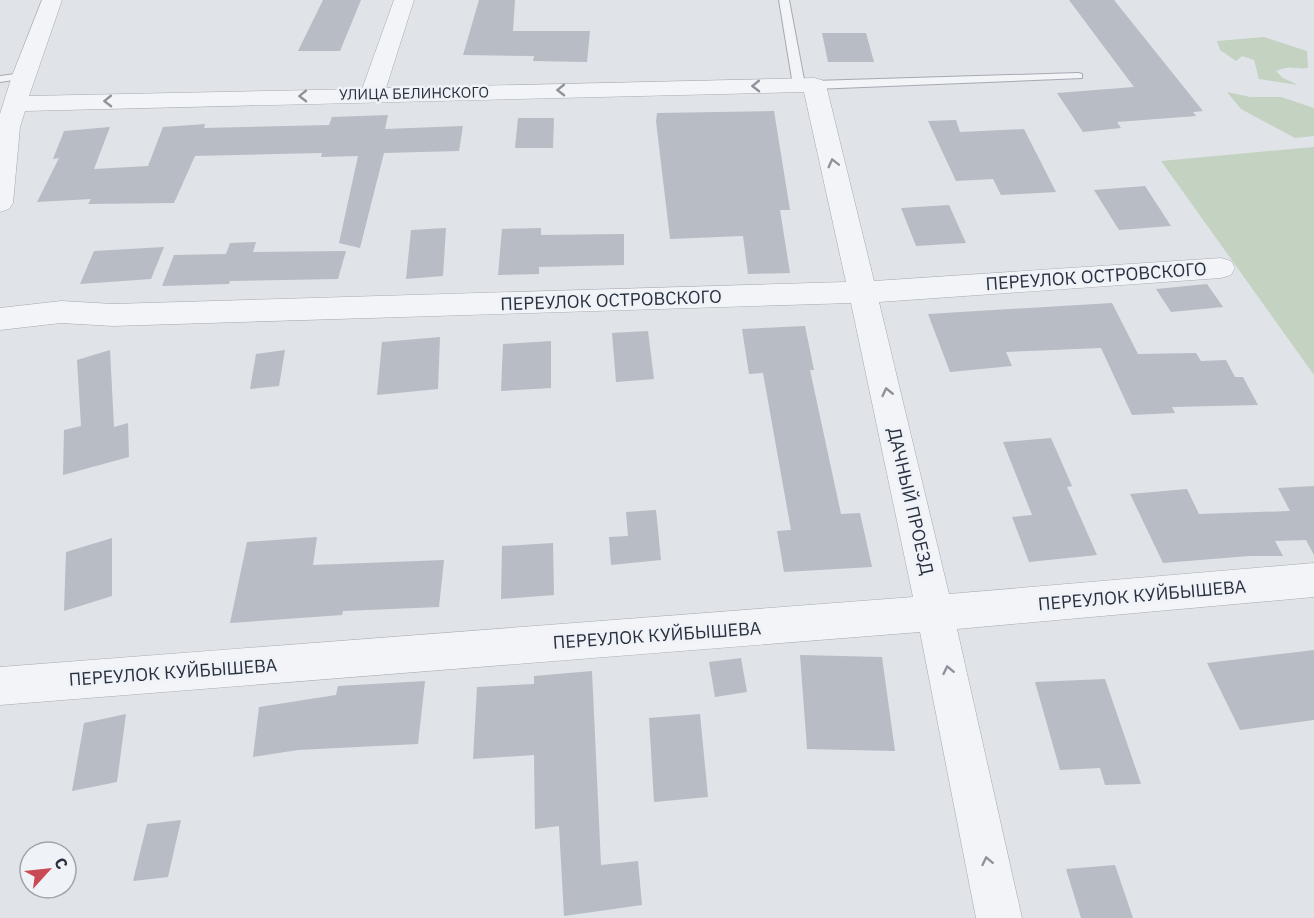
<svg xmlns="http://www.w3.org/2000/svg" width="1314" height="918" viewBox="0 0 1314 918" font-family="'IBM Plex Sans',sans-serif">
<style>
.green{fill:#c4d2c1}
.building{fill:#b7bcc5}
.lines{fill:none;stroke-linecap:round;stroke-linejoin:round}
.lane-casing{stroke:#a5aab2;stroke-width:2}
.street-casing{stroke:#a5aab2;stroke-width:1}
.lane{fill:#f2f4f7;fill-rule:evenodd}
.street{fill:#f2f4f7;fill-rule:evenodd}
.oneway{stroke:#8e929b}
.labels{text-anchor:middle;dominant-baseline:central;stroke-width:5;stroke-linejoin:round;paint-order:stroke}
.far-street-label{font-size:15px;fill:#29303f;stroke:#eff2f6}
.street-label{font-size:18px;fill:#29303f;stroke:#eff2f6}
</style>
<rect width="100%" height="100%" fill="#e0e3e8"/>
<!-- green -->
<g class="green">
<path d="M1264 37 1307 51 1308 68C1294 70 1293 64 1276 71L1283 78 1298 85 1259 79 1254 60 1242 56 1236 61 1220 50 1217 41Z"/>
<path d="M1227 92 1250 97H1281L1314 108V136L1295 138 1241 109Z"/>
<path d="M1314 147V375L1161 161Z"/>
</g>
<!-- building -->
<g class="building">
<path d="M323 0H361L340 51H298Z"/>
<path d="M479 0H515L513 31H590L587 62 533 61 534 56 463 55Z"/>
<path d="M1069 0H1114L1203 111 1193 112 1196 116 1117 122 1121 128 1083 132 1057 93 1134 87Z"/>
<path d="M822 33H866L874 62H828Z"/>
<path d="M774 111 790 210H780L790 273 748 274 743 236 670 239 656 121 657 113Z"/>
<path d="M388 115 385 129 463 126 459 151 384 153 360 248 339 243 358 156 321 157 322 153 195 156 174 203 88 204 91 199 37 202 59 158 53 159 64 131 110 127 94 169 148 166 163 127 205 124 204 128 329 125 332 117Z"/>
<path d="M518 118H554L553 148H515Z"/>
<path d="M956 120 960 132 1024 129 1056 192 1001 195 993 179 956 181 928 121Z"/>
<path d="M1145 186 1171 226 1119 230 1094 190Z"/>
<path d="M949 205 966 243 916 246 901 208Z"/>
<path d="M446 228 443 276 406 279 411 230Z"/>
<path d="M541 228V235L624 234V265L539 267V274L498 275 502 229Z"/>
<path d="M256 242 253 252 346 251 338 279 230 281 229 284 162 286 174 255 226 254 230 243Z"/>
<path d="M164 247 151 279 80 284 94 251Z"/>
<path d="M1207 284 1223 307 1171 312 1156 289Z"/>
<path d="M1112 303 1138 354 1196 353 1201 361 1226 360 1235 377H1243L1258 405 1172 407 1175 413 1132 415 1101 348 1006 352 1012 366 950 372 928 314Z"/>
<path d="M805 326 814 370H810L841 514 860 513 872 567 784 572 777 531 791 530 763 373 749 374 742 329Z"/>
<path d="M648 331 654 379 616 382 612 333Z"/>
<path d="M440 337 438 389 377 395 382 342Z"/>
<path d="M551 341V388L501 391 503 344Z"/>
<path d="M110 350 114 427 128 423 129 457 63 475 64 430 81 426 77 360Z"/>
<path d="M285 350 279 386 250 389 256 354Z"/>
<path d="M1051 438 1072 486 1067 487 1097 555 1029 562 1012 517 1032 515 1003 442Z"/>
<path d="M1314 486V555L1306 540 1275 541 1283 556H1249L1163 563 1130 494 1187 489 1199 514 1290 511 1278 488Z"/>
<path d="M656 510 661 560 611 565 609 537 628 536 626 512Z"/>
<path d="M317 537 313 565 444 560 439 607 343 611 342 615 230 623 247 542Z"/>
<path d="M112 538V596L64 611 66 552Z"/>
<path d="M553 543 554 595 501 599 502 546Z"/>
<path d="M1314 650V720L1240 730 1207 663Z"/>
<path d="M800 655 882 657 895 751 807 749Z"/>
<path d="M741 658 747 692 715 697 709 662Z"/>
<path d="M592 671 601 865 638 861 642 905 564 916 559 826 535 829 534 755 473 759 477 687 534 684V676Z"/>
<path d="M1105 679 1141 784 1105 785 1100 768 1060 770 1035 682Z"/>
<path d="M425 681 418 744 298 750 253 757 259 707 336 695 338 686Z"/>
<path d="M126 714 117 782 72 791 84 723Z"/>
<path d="M700 714 708 797 654 802 649 718Z"/>
<path d="M181 820 168 877 133 881 147 824Z"/>
<path d="M1115 865 1133 918H1081L1066 869Z"/>
</g>
<g class="lines">
<defs>
<g id="lane">
<path d="M779 0H789L805 85 803 87 799 89 793 85Z"/>
<path d="M23 73 27 74V78L0 82V76Z"/>
<path d="M1078 73 1082 74V78L814 89 808 85 814 81Z"/>
</g>
<path id="street" d="M42 0H62L29 96 362 89 394 0H414L386 88 814 78 822 80 826 85 874 281 1221 258 1231 261 1235 268 1231 275 1221 278 879 302 949 594 1314 563V597L957 629 1022 918H976L920 632 0 705V667L913 597 851 303 113 326 61 323 0 330V308L61 301 113 304 846 282 804 92 25 111 20 127 13 203 9 209 0 212V114L12 76Z"/>
</defs>
<!-- lane casing -->
<use href="#lane" class="lane-casing"/>
<!-- street casing -->
<use href="#street" class="street-casing"/>
<!-- lane -->
<use href="#lane" class="lane"/>
<!-- street -->
<use href="#street" class="street"/>
</g>
<!-- one-way arrows -->
<defs><path id="oneway-chevron" d="M-2-3.5L2.5 0L-2 3.5" fill="none" stroke-width="1.6" stroke-linecap="round" stroke-linejoin="round" transform="scale(1.5)"/></defs>
<g class="oneway">
<use href="#oneway-chevron" transform="translate(756 86) rotate(179)"/>
<use href="#oneway-chevron" transform="translate(561 90) rotate(179)"/>
<use href="#oneway-chevron" transform="translate(303 96) rotate(179)"/>
<use href="#oneway-chevron" transform="translate(108 101) rotate(179)"/>
<use href="#oneway-chevron" transform="translate(833 163) rotate(-104)"/>
<use href="#oneway-chevron" transform="translate(887 392) rotate(-103)"/>
<use href="#oneway-chevron" transform="translate(948 670) rotate(-102)"/>
<use href="#oneway-chevron" transform="translate(987 861) rotate(-102)"/>
</g>
<g class="labels">
<!-- far-street labels -->
<g class="far-street-label">
<text transform="translate(414 93) rotate(-1)">УЛИЦА БЕЛИНСКОГО</text>
</g>
<!-- street labels -->
<g class="street-label">
<text transform="translate(1096 276) rotate(-4)">ПЕРЕУЛОК ОСТРОВСКОГО</text>
<text transform="translate(611 300) rotate(-2)">ПЕРЕУЛОК ОСТРОВСКОГО</text>
<text transform="translate(911 501) rotate(77)">ДАЧНЫЙ ПРОЕЗД</text>
<text transform="translate(1142 595) rotate(-5)">ПЕРЕУЛОК КУЙБЫШЕВА</text>
<text transform="translate(657 635) rotate(-4)">ПЕРЕУЛОК КУЙБЫШЕВА</text>
<text transform="translate(173 672) rotate(-4)">ПЕРЕУЛОК КУЙБЫШЕВА</text>
</g>
</g>
<!-- north arrow -->
<g transform="translate(48 870) rotate(63)"><circle r="28" fill="#eff2f6" stroke="#a0a4ad" stroke-width="1.5"/>
<path d="M0-4.5L10 22L0 15L-10 22Z" fill="#c94954"/>
<text y="-9" font-size="16" font-weight="bold" text-anchor="middle" fill="#29303f">С</text>
</g>
</svg>
